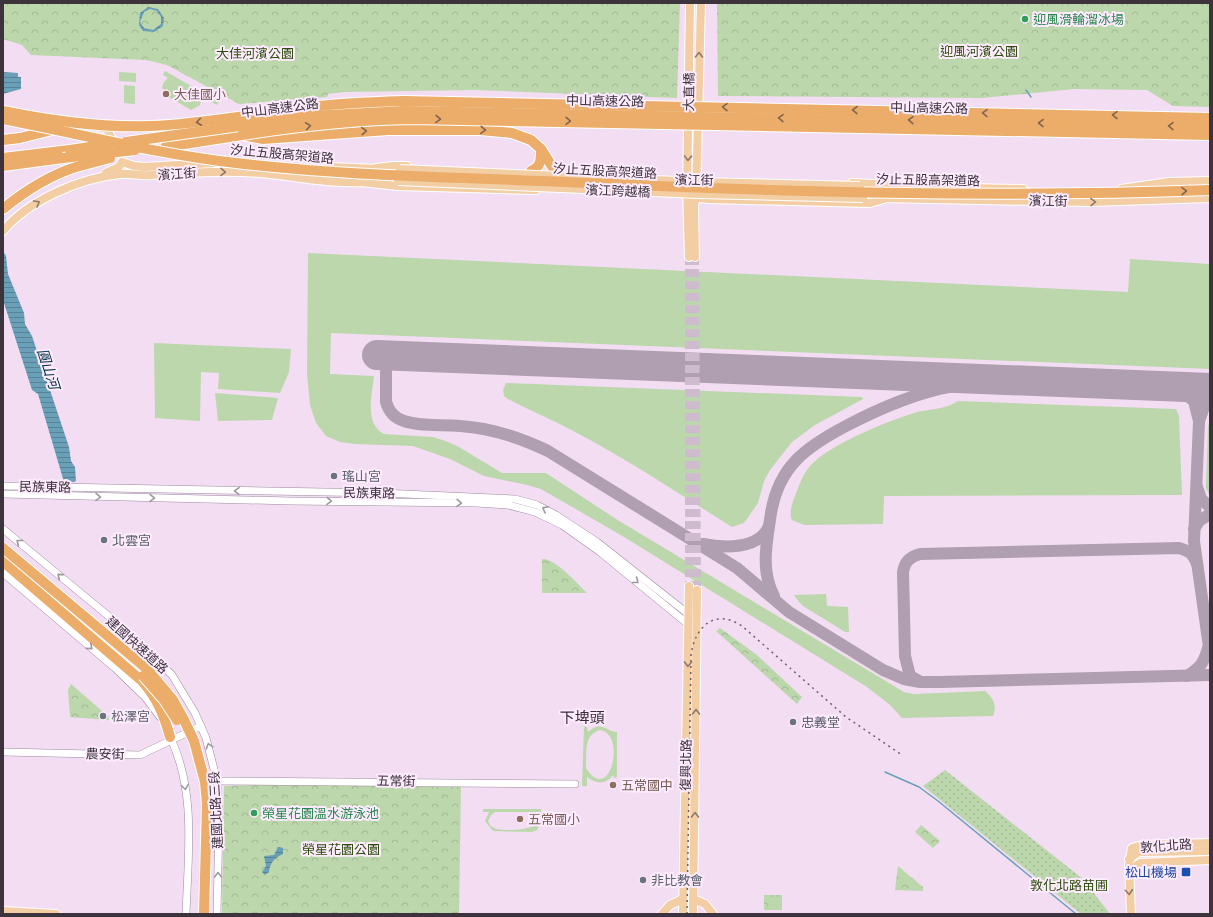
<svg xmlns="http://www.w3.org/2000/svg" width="1213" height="917" viewBox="0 0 1213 917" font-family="'Fira Sans Condensed','Noto Sans TC',sans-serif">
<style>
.grass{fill:#bcd7ab;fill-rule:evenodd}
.park{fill:url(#park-crowns)}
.garden{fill:url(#garden-dots)}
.water{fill:url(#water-rules);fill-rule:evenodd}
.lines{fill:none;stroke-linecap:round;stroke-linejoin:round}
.stream{stroke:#69a0b8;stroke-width:1.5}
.taxiway{stroke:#b09fb0;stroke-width:12}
.runway{stroke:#b09fb0;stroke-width:30}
.major-tunnel{stroke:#cebbce;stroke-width:8;stroke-dasharray:8 4;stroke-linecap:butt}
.minor-casing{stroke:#9e8a9e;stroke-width:8}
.major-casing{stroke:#fff;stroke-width:10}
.highway-casing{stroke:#fff;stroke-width:12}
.minor{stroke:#fff;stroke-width:7}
.major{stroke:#f3cea5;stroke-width:8}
.highway{stroke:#ebad69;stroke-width:10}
.rail{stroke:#6e616e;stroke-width:1.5;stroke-dasharray:2 4;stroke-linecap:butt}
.major-bridge-casing{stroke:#fff;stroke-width:10;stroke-linecap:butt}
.highway-bridge-casing{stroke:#fff;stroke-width:12;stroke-linecap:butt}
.major-bridge{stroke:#f3cea5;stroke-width:8}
.highway-bridge{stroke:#ebad69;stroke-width:10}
.oneway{stroke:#8e796b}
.oneway2{stroke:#82644e}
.oneway3{stroke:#9e999e}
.leisure-dot{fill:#2e9e5b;stroke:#feebfe;stroke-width:1.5}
.education-dot{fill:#8d6e63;stroke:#feebfe;stroke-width:1.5}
.worship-dot{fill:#6b7280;stroke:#feebfe;stroke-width:1.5}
.transit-dot{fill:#1a4fb4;stroke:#feebfe;stroke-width:1.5}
.labels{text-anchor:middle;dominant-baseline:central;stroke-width:4;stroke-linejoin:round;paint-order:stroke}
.leisure-label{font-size:13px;fill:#27864d;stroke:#feebfe;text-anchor:start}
.park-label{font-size:13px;fill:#2b4c0b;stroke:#feebfe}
.street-label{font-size:13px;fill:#3c333c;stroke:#feebfe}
.education-label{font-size:13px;fill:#785e54;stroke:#feebfe;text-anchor:start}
.worship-label{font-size:13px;fill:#5b616d;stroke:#feebfe;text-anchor:start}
.transit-label{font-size:13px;fill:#164399;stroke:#feebfe;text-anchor:end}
.water-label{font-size:14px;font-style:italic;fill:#003345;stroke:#feebfe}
.quarter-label{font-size:15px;fill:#3c2b3c;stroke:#feebfe}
</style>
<defs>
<pattern id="park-crowns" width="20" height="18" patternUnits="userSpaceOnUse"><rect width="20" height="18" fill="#bcd7ab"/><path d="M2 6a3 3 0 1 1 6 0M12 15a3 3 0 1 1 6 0" fill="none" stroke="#a2b994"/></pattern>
<pattern id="garden-dots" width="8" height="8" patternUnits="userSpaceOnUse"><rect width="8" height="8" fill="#bcd7ab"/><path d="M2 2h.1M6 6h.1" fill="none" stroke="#a2b994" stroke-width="1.8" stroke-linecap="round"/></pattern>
<pattern id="water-rules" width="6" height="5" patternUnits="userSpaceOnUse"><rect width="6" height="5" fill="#69a0b8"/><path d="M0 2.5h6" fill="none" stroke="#588397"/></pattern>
</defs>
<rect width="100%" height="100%" fill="#f3ddf3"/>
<!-- grass -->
<g class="grass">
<path d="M165 71 219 102 217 105 202 97 200 105 191 110 167 96 162 87 164 82 168 78 163 75Z"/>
<path d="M119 72 136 73V82L119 81Z"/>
<path d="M124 85 135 86V104L124 103Z"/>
<path d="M308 253 1128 292 1130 259 1210 264V369L331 333 330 374 374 376C372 395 364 424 384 434L433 437 446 441 459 447 502 473H546L616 519 904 692 914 694 985 691C994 699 997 705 993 716L902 718 890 705 867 687 624 537 541 489 527 485 484 476 450 459 413 446 355 444 340 442 326 436 316 423 310 405 307 374Z"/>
<path d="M154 343 291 349 289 372 280 393 218 389 219 373 201 372 200 421 155 418Z"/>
<path d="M506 383 862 397 863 399 815 425 792 442 770 470 764 481 758 503 744 523 732 527C681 495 630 461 577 433 555 421 531 411 508 399L504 396 503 390Z"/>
<path d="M215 393 278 398 272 420 218 421Z"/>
<path d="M958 401 1176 409 1179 416 1182 495 884 496 883 524 804 525 792 520C788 513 794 498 797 491 801 480 805 470 814 462 834 443 890 420 917 412 931 409 946 409 958 401Z"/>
<path d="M1210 419V496L1206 488 1208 427Z"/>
<path d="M826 594 827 606 848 607 849 632H845L803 606 799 602 794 595Z"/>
<path d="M584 726 587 727 588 732C601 720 605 731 617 732V777L614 778 613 775C606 785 596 784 587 777V786H582ZM600 730C627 734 610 806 586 768 587 753 583 735 600 730Z"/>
<path d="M483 809H541V812H537C541 818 541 823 537 830L532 832 493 831 485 821 489 812H483ZM495 812H530L537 817V824C532 830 501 832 494 828 491 827 489 824 488 821L491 815Z"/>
</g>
<!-- park -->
<g class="park">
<path d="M3 3H680L677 98 476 90 344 92 328 94 327 97 239 104 167 65 146 60 31 55 22 45 3 39Z"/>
<path d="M717 3H1210V107L1173 106 1147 90 1074 89 982 98 718 96Z"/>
<path d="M542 559C554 557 578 584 587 593H542Z"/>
<path d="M720 628 757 655 802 697 797 704 716 631Z"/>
<path d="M71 684 109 717V720L70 717 68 690Z"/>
<path d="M288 784 461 787 459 914H222L224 786Z"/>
<path d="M921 825 940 841 933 848 915 832Z"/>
<path d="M898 866 923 887V891L895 890Z"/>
<rect x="764" y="895" width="18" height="15"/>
</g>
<!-- garden -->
<path class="garden" d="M945 770 1083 879 1110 914H1081L923 786Z"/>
<!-- water -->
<g class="water">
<path d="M148 7 158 9 164 18 163 26 154 32 143 31 139 25 140 13ZM150 9 157 11 161 17V24L153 30 144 28 140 22 144 12Z"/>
<path d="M3 72 18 73V77H21V89L3 94Z"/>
<path d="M3 251 6 256 8 274 24 313 25 324 32 336 69 447 71 461 75 467 76 481 74 482H64L38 394 32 390 3 300Z"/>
<path d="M278 847 283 848V854C275 858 270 862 269 872L265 875 262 872 266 866 264 856 274 855Z"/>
</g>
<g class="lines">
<!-- stream -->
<g class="stream">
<path d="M1026 90 1031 97"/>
<path d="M885 772 919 787 938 801 1076 914"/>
</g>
<!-- taxiway -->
<g class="taxiway">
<path d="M386 356V402C389 412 394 418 404 421 421 427 442 424 460 426 492 428 519 437 548 451L737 568 789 612 883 670 904 679 920 682H940L1210 675"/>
<path d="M1210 397 1205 404 1199 421 1194 541 1210 654"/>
<path d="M1197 487 1201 499 1210 507"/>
<path d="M1194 529 1199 521 1210 514"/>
<path d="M703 544C723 548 759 550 769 526"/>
<path d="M774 596C760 570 767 541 771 513 779 466 806 447 846 426 880 408 915 393 953 386 1024 374 1108 386 1180 390L1194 401 1199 421"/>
<path d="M1187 676C1200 668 1204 663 1208 648"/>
<path d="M919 681 910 676 905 656 903 572C905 561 910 557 920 554L1179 548C1190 551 1193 554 1197 564"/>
</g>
<!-- runway -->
<path class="runway" d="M377 355 1210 388"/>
<!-- major-tunnel -->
<g class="major-tunnel">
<path d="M689 257V586"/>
<path d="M695 257 697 590"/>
</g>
<defs>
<g id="minor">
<path d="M3 486 382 493 515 499 537 505 556 515 597 542 692 617"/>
<path d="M3 494 290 501 476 503 508 505 535 512 562 525 600 552 689 625H692"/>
<path d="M3 529 123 628 172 675 195 713 206 738 217 781 219 818 217 914"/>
<path d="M3 573 115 668 145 697 160 717"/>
<path d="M168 733C197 788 188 855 186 914"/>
<path d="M3 752 140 755 201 726"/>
<path d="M217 781 575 784"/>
</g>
<g id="major">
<path d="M99 127 107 129 115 146"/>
<path d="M122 162 134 166 144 167 214 163"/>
<path d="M328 167 380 169"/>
<path d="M376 168 394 166H407"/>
<path d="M106 173 119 167 122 162"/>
<path d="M361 182 398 186 536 190"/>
<path d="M852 183 917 186"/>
<path d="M913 187 1023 189"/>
<path d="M1121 189 1169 182 1210 181"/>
<path d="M692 197 708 199 870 203 887 198"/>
<path d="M881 198 1089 202 1210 198"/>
<path d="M3 231C29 200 80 178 120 174 130 173 140 176 151 175 187 173 223 170 260 173 294 176 330 184 365 182"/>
<path d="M689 257 687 190 690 3"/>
<path d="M695 257 694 205 696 197 701 3"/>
<path d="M1129 859 1139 852 1210 851"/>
<path d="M1129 871 1140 863 1210 860"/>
<path d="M693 899 705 904 713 914"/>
<path d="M3 911 56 914"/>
<path d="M662 914 670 905 683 899"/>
<path d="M683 914 689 586"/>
<path d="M693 914 697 590"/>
<path d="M1131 914 1129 865 1132 848 1142 845 1210 843"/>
</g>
<g id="highway">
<path d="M3 140 20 138 56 129"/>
<path d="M165 147 242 135 263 139 388 130H480L512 133 531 140 541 149 557 174"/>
<path d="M3 158 70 150"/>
<path d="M3 166 63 158"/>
<path d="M531 171C541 167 541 160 541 149"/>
<path d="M3 209C26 190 48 176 76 167"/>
<path d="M3 559 8 566 142 681C157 698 164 715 170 737"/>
</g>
</defs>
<!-- minor casing -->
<use href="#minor" class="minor-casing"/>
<!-- major casing -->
<use href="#major" class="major-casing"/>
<!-- highway casing -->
<use href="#highway" class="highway-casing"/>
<!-- minor -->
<use href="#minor" class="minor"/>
<!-- major -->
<use href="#major" class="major"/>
<!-- highway -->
<use href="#highway" class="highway"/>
<!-- rail -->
<path class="rail" d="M687 914 691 655C695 626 715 608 742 626L846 717 902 755"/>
<defs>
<g id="major-bridge">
<path d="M400 169 700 182 860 186"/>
<path d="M398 181 699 194 863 198"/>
</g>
<g id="highway-bridge">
<path d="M3 111C52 121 101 128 150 126 204 124 257 113 310 107 341 103 372 102 403 101L1210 118"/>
<path d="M3 119C81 134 157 154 236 163 345 176 455 177 565 182 779 192 995 198 1210 190"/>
<path d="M242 135C299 126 355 120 412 119L1210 135"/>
<path d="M126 142 311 116 404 111 1210 127"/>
<path d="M70 150 110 144"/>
<path d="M63 158 135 150"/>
<path d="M76 167 110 158"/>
<path d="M3 548 147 669 173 700 184 720 194 741 205 782 207 804 204 914"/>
<path d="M143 676 164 700 177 720"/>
</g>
</defs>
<!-- major-bridge casing -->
<use href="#major-bridge" class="major-bridge-casing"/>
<!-- highway-bridge casing -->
<use href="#highway-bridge" class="highway-bridge-casing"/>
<!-- major-bridge -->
<use href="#major-bridge" class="major-bridge"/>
<!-- highway-bridge -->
<use href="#highway-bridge" class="highway-bridge"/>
</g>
<!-- one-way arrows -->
<defs><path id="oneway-chevron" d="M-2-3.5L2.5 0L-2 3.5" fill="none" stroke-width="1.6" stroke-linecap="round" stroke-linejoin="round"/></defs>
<g class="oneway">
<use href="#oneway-chevron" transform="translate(699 55) rotate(-89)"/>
<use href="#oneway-chevron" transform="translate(688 158) rotate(92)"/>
<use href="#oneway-chevron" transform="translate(223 172) rotate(1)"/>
<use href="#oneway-chevron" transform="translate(1093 202) rotate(-1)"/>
<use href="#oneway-chevron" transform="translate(37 203) rotate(-31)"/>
<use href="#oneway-chevron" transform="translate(688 664) rotate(91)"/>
<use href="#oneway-chevron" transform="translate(696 712) rotate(-90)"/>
<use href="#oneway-chevron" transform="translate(695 815) rotate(-89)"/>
<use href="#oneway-chevron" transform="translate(1129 892) rotate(85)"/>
</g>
<g class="oneway2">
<use href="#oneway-chevron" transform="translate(725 107) rotate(-179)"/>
<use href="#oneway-chevron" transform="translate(855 110) rotate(-179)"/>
<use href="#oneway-chevron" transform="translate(985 113) rotate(-179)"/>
<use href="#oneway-chevron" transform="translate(1115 115) rotate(-179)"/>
<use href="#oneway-chevron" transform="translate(781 118) rotate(-179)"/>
<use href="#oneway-chevron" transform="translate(438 119) rotate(1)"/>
<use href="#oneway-chevron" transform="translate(911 120) rotate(-179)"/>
<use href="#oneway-chevron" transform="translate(568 121) rotate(1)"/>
<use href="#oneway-chevron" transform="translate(199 122) rotate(173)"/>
<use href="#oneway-chevron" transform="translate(1041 123) rotate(-179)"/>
<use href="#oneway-chevron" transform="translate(308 126) rotate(-8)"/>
<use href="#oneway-chevron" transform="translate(1171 126) rotate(-179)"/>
<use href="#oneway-chevron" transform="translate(483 130) rotate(4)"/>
<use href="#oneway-chevron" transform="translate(364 131) rotate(-3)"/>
<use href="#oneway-chevron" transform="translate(1184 191) rotate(-2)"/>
</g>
<g class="oneway3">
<use href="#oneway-chevron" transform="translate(237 491) rotate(-179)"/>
<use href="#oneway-chevron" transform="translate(98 497) rotate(1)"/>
<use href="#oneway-chevron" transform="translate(152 498) rotate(1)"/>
<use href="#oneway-chevron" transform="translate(329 501) rotate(1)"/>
<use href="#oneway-chevron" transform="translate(459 503) rotate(1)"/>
<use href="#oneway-chevron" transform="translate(545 509) rotate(-153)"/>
<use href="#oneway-chevron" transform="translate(19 542) rotate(-141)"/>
<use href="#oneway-chevron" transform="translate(60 576) rotate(-140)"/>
<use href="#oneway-chevron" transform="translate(636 581) rotate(39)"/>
<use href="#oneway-chevron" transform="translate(90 647) rotate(41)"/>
<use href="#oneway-chevron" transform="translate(209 746) rotate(-107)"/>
<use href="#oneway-chevron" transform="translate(185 787) rotate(82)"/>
<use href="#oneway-chevron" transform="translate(218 875) rotate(-89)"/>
</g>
<!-- markers -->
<g class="leisure-dot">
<circle cx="1025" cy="19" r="4"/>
<circle cx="254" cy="813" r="4"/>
</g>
<g class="education-dot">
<circle cx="166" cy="94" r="4"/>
<circle cx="613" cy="785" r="4"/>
<circle cx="520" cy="819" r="4"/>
</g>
<g class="worship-dot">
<circle cx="334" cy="476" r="4"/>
<circle cx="104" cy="540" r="4"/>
<circle cx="103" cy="716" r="4"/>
<circle cx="793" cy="722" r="4"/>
<circle cx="643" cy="880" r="4"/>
</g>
<rect class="transit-dot" x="1181" y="867" width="10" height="10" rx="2"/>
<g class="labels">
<!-- leisure labels -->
<g class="leisure-label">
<text x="1033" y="19">迎風滑輪溜冰場</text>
<text x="262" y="813">榮星花園溫水游泳池</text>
</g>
<!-- park labels -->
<g class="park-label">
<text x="979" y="51">迎風河濱公園</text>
<text x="255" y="53">大佳河濱公園</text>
<text x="341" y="849">榮星花園公園</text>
<text x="1069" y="885">敦化北路苗圃</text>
</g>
<!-- street labels -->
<g class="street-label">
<text transform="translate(689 92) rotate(-89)">大直橋</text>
<text transform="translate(605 101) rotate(1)">中山高速公路</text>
<text transform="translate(280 108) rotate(-7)">中山高速公路</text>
<text transform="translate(929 108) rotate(1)">中山高速公路</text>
<text transform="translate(282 154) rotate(5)">汐止五股高架道路</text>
<text transform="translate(605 171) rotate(3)">汐止五股高架道路</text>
<text transform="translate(177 174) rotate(-4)">濱江街</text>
<text transform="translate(694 180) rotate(1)">濱江街</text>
<text transform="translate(928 180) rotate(1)">汐止五股高架道路</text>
<text transform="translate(618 191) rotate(2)">濱江跨越橋</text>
<text transform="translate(1048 201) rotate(1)">濱江街</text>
<text transform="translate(45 487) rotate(1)">民族東路</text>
<text transform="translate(369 493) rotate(1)">民族東路</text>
<text transform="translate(137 645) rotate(42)">建國快速道路</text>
<text transform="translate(105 754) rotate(1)">農安街</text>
<text transform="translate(686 765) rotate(-89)">復興北路</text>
<text transform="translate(396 781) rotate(1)">五常街</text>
<text transform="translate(216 810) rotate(-93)">建國北路三段</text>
<text transform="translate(1166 846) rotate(-4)">敦化北路</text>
</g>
<!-- education labels -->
<g class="education-label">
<text x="174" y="94">大佳國小</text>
<text x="621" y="785">五常國中</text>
<text x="528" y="819">五常國小</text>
</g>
<!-- worship labels -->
<g class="worship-label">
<text x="342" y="476">瑤山宮</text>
<text x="112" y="540">北雲宮</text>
<text x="111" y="716">松澤宮</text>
<text x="801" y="722">忠義堂</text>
<text x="651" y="880">非比教會</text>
</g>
<!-- transit labels -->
<g class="transit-label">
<text x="1177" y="872">松山機場</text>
</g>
<!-- water labels -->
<g class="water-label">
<text transform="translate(48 369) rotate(72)">圓山河</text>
</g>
<!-- quarter labels -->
<g class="quarter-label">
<text x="582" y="718">下埤頭</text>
</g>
</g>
<!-- border -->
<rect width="1213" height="917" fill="none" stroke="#3c333c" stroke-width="8"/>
</svg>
